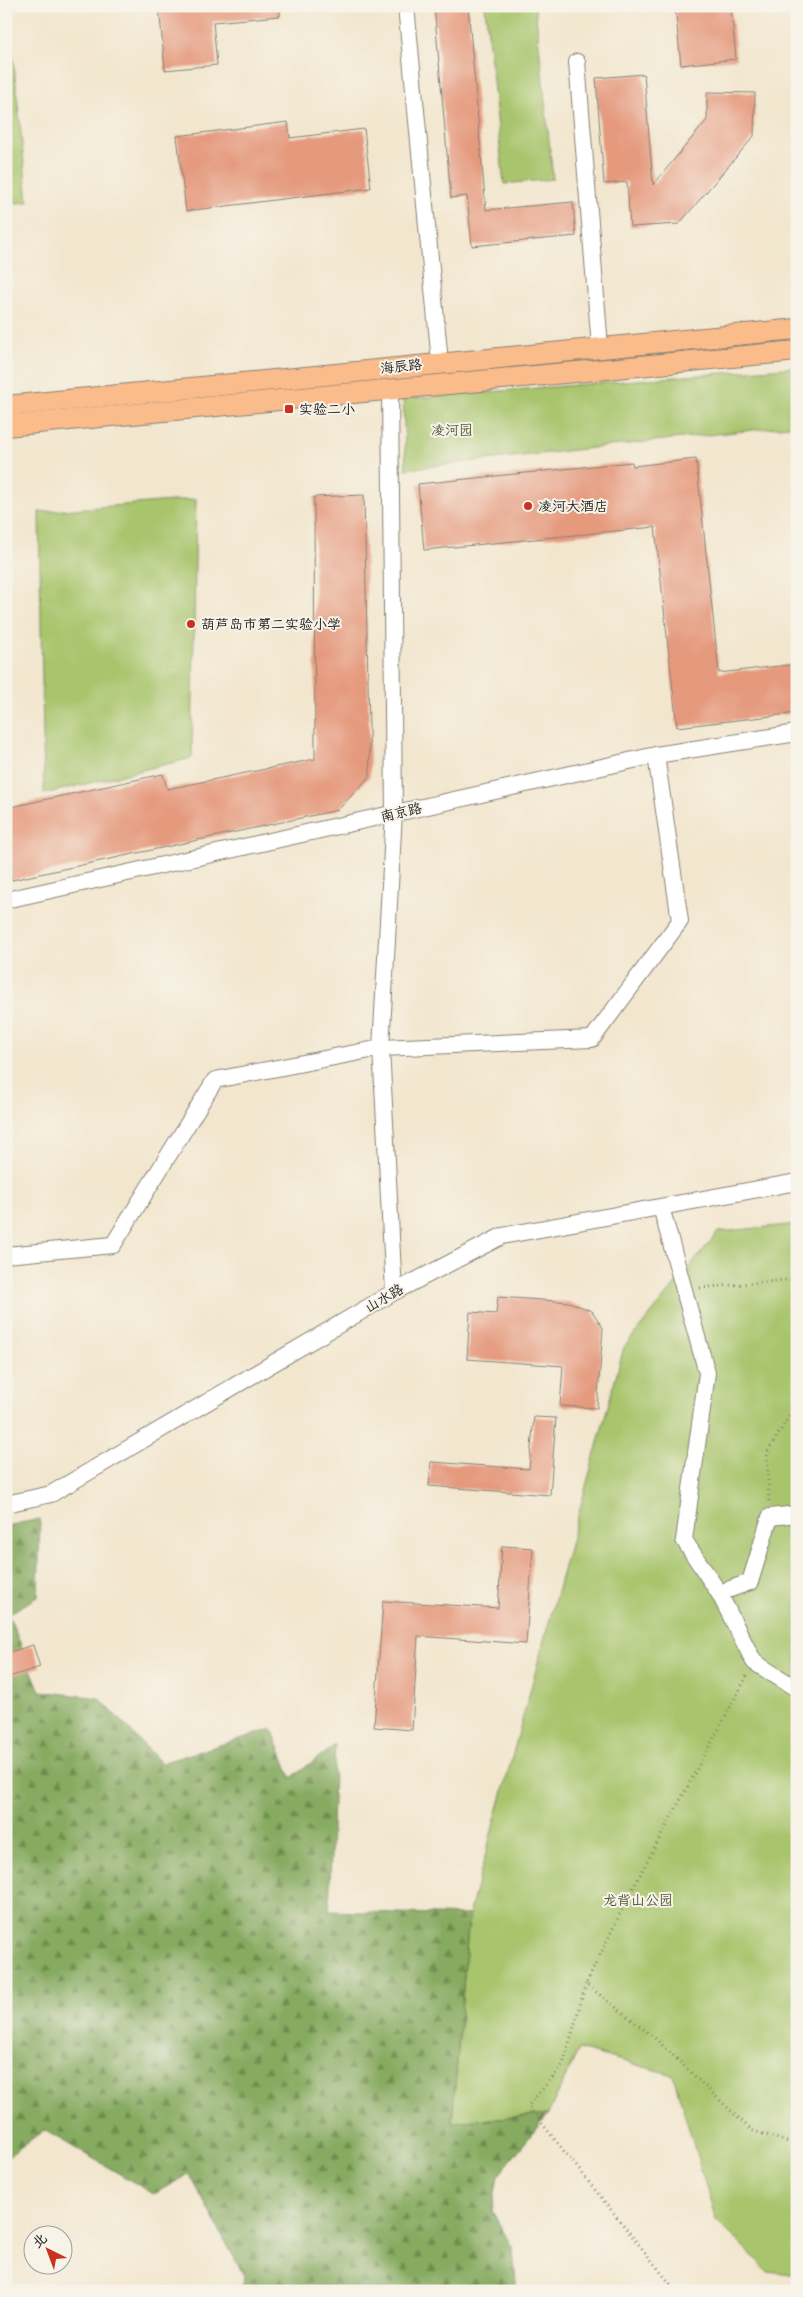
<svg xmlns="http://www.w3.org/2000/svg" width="803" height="2297" viewBox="0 0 803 2297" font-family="'Shantell Sans','LXGW WenKai TC',sans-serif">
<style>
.green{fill:#a8c56d;stroke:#627044}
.forest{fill:url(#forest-firs);stroke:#51633e}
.building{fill:#e59a7e}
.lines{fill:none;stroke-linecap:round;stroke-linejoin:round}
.minor-casing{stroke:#878175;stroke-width:18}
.major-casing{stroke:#878175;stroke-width:22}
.path{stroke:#878175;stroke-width:3;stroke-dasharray:1 4;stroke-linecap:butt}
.minor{stroke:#fff;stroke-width:16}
.major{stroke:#fabc8b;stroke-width:20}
.poi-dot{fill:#c8321e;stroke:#f7f3e8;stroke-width:2}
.labels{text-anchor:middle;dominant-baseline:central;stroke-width:4;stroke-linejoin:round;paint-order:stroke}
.street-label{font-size:14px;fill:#1c1c1c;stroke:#f7f3e8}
.poi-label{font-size:14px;fill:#1c1c1c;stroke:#f7f3e8;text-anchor:start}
.park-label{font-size:14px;fill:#4d5738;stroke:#f7f3e8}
</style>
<defs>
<pattern id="forest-firs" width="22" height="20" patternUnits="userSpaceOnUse" patternTransform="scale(1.25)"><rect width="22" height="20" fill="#86aa60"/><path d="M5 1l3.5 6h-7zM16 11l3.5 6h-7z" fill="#6d8a4e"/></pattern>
</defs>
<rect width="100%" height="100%" fill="#f7f3e8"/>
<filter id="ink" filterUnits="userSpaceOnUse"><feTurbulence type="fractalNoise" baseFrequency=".02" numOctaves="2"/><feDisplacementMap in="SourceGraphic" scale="10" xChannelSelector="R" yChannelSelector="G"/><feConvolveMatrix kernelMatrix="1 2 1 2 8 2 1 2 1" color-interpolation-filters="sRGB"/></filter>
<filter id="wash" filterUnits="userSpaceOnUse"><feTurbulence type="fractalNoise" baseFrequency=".0096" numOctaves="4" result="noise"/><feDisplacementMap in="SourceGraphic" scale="20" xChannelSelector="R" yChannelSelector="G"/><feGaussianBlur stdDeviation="1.12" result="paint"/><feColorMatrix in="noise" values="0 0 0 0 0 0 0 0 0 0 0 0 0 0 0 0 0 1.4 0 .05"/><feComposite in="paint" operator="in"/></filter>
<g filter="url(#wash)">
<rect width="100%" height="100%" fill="#f2e6ce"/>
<!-- green -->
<g class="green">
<path d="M6 6H8L28 202 6 204Z"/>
<path d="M485 6H535L553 179 504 184Z"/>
<path d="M797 367V425L406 469 403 399Z"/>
<path d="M196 499 192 758 44 794 39 512Z"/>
<path d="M797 1224V2275L768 2271 716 2220 673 2075 579 2049 548 2114 452 2122 469 1915 624 1347 718 1232Z"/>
</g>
<!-- forest -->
<path class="forest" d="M40 1519 38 1597 8 1614 40 1691 99 1698 161 1763 272 1729 291 1778 335 1745 329 1911 469 1915 452 2122 548 2114 498 2176 492 2211 513 2249 517 2291H242L244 2276 189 2174 154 2194 44 2130 6 2158V1526Z"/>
<g id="blocks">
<!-- building -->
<g class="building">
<path d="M159 6H280V16L213 22 217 65 165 70Z"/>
<path d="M434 6H468L486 210 573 202 576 236 472 246 467 196 451 198Z"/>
<path d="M675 6H731L736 59 681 65Z"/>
<path d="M644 74 653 185 707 120V92L755 93 754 136 679 224 630 227 627 182 604 184 596 78Z"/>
<path d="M288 122 290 138 364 129 371 188 186 211 177 136Z"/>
<path d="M696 459 719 673 797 664V713L677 727 655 527 424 550 418 484 632 462 633 466Z"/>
<path d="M364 495 370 776 338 810 12 880 6 856V808L163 774 167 789 315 759 314 497Z"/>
<path d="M498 1297 569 1302 592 1311 603 1328 597 1408 560 1406 563 1366 467 1359 470 1312 496 1314Z"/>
<path d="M534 1417 556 1418 550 1495 429 1486 431 1462 529 1469Z"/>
<path d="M502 1546 533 1548 526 1644 418 1636 412 1730 374 1727 383 1601 498 1608Z"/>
<path d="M33 1645 40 1667 6 1678V1653Z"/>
</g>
</g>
</g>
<g filter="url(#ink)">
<use href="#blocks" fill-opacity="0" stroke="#878175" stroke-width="1"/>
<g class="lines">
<defs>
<g id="minor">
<path d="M406 6 440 362"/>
<path d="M577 62 600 347"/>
<path d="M390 389 394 813 381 1048 394 1292"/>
<path d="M6 900 656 755 797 733"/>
<path d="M661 1207 707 1373 684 1540 719 1593 754 1662 797 1689"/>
<path d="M6 1255 113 1245 215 1080 381 1048 592 1039 680 921 656 755"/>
<path d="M6 1504 51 1494 394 1292 502 1236 797 1182"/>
<path d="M719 1593 750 1582 770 1517 797 1514"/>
</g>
<g id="major">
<path d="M6 406 797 329"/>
<path d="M6 426 797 351"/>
</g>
</defs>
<!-- minor casing -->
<use href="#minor" class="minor-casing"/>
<!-- major casing -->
<use href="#major" class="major-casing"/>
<!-- path -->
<g class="path">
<path d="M700 1288 797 1279"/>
<path d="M769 1501 767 1453 797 1403"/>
<path d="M747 1676 626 1901 586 1984 656 2039 751 2130 797 2145"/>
<path d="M586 1984 563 2065 528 2106 672 2286 673 2291"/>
</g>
<!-- minor -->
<use href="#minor" class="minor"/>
<!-- major -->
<use href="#major" class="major"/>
</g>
</g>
<!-- markers -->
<g class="poi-dot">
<rect x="284" y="404" width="10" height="10" rx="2.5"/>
<circle cx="528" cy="506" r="5"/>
<circle cx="191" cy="624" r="5"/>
</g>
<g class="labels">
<!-- street labels -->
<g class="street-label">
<text transform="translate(401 366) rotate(-6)">海辰路</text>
<text transform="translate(401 812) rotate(-13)">南京路</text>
<text transform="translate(384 1298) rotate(-30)">山水路</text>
</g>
<!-- poi labels -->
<g class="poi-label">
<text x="299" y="409">实验二小</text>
<text x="538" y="506">凌河大酒店</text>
<text x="201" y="624">葫芦岛市第二实验小学</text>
</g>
<!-- park labels -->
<g class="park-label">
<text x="452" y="430">凌河园</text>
<text x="638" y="1900">龙背山公园</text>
</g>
</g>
<!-- margin -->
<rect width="803" height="2297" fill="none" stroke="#f7f3e8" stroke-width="25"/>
<!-- north arrow -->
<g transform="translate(48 2250) rotate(318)"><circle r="24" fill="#f7f3e8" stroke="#9f9d96"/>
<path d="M0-4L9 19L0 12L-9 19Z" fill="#c8321e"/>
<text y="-8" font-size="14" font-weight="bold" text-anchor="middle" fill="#1c1c1c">北</text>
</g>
</svg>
